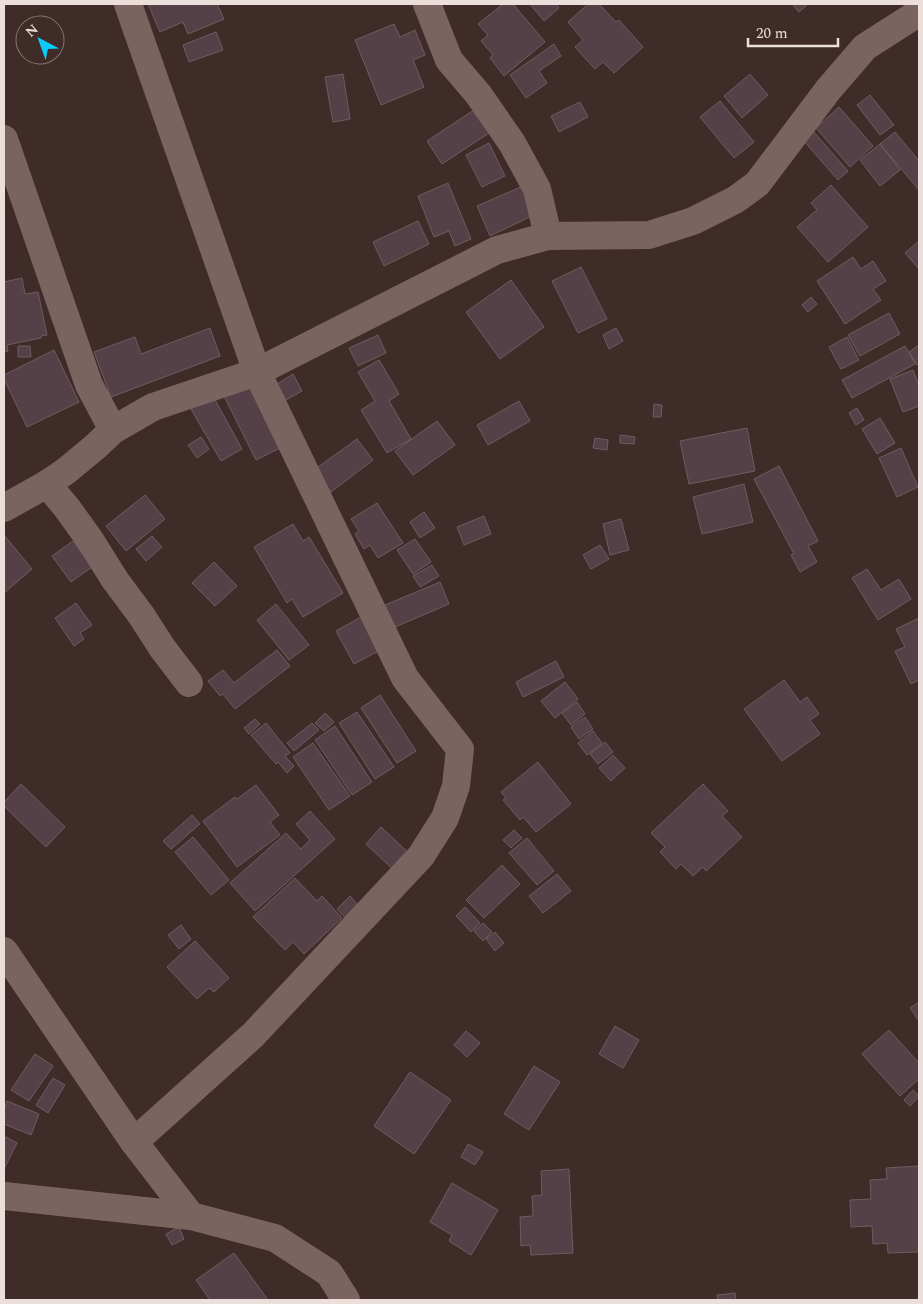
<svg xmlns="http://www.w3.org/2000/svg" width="923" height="1304" viewBox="0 0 923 1304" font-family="Spectral,serif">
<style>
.building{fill:#554048;stroke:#715b62}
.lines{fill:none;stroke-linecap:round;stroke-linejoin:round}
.minor{stroke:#7b635f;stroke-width:28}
</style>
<rect width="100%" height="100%" fill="#3f2b28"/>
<!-- building -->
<g class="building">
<path d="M148 4H217L224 19 188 34 183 22 160 32Z"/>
<path d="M503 4H513L545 42 504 76 490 58 493 55 481 41 488 35 478 24Z"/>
<path d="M530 4H556L559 8 544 21Z"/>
<path d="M588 4H599L616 22 619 20 643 47 614 73 603 62 595 69 575 47 583 40 568 22Z"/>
<path d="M792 4H808L799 12Z"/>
<path d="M394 24 400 37 415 30 425 55 413 60 424 87 381 105 355 40Z"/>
<path d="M216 32 223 50 189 62 183 45Z"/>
<path d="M554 44 561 56 539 71 547 83 526 98 510 75Z"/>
<path d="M343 74 350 119 333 122 325 77Z"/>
<path d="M750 74 768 95 742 118 724 96Z"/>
<path d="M870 95 894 125 880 135 857 105Z"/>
<path d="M720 101 754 142 734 158 700 117Z"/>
<path d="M580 102 588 117 559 132 551 116Z"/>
<path d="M839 107 873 146 850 167 816 128Z"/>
<path d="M477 108 492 131 442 164 427 141Z"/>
<path d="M813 131 848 171 838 180 803 140Z"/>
<path d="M895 132 919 161V190L880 144Z"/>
<path d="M489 143 505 176 482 187 466 155Z"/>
<path d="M880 144 900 170 880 186 860 160Z"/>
<path d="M448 183 471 239 455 246 449 231 434 237 418 196Z"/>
<path d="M831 185 868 227 828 262 797 227 817 210 811 203Z"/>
<path d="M523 186 536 214 490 236 477 206Z"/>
<path d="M418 221 429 244 384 266 373 242Z"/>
<path d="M919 241V269L905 253Z"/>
<path d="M853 257 861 269 873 261 886 281 873 289 881 300 845 324 817 281Z"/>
<path d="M581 267 607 319 578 333 552 281Z"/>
<path d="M22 278 25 294 38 292 47 335 41 336V338L7 345 8 351 4 352V282Z"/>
<path d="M511 280 544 327 500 359 466 312Z"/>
<path d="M811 297 817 304 808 312 802 305Z"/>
<path d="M889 313 900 334 860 356 848 335Z"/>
<path d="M210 328 220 356 111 397 94 352 135 337 141 354Z"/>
<path d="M616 328 623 341 609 349 603 335Z"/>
<path d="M378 335 386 353 358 366 349 348Z"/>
<path d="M847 337 859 360 841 369 829 347Z"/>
<path d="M919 345V364L917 365 909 352Z"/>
<path d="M18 346H30L31 357H18Z"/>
<path d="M905 346 915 364 852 398 842 380Z"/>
<path d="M54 350 79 402 27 427 4 379V375Z"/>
<path d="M379 360 399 394 389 401 411 439 387 453 361 410 375 401 358 372Z"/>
<path d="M913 370 919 386V406L903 412 890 379Z"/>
<path d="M293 374 302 391 286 400 277 384Z"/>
<path d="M253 379 286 445 256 460 223 394Z"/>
<path d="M213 396 242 449 221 461 191 409Z"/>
<path d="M519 401 530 421 488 445 477 425Z"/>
<path d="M654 404 662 405 661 417H653Z"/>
<path d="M857 408 864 420 856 425 849 413Z"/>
<path d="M880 418 895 443 877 454 862 429Z"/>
<path d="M437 421 455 445 413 475 395 451Z"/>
<path d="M747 428 755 471 689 484 680 441Z"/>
<path d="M620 435 635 437 634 444 620 443Z"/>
<path d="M201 437 209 449 197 458 188 445Z"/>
<path d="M595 438 608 440 607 450 593 448Z"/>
<path d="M357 439 373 460 331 492 314 470Z"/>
<path d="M901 448 918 487 897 497 879 458Z"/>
<path d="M779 466 818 541 808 546 817 562 800 572 791 555 794 554 754 479Z"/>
<path d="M744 484 753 522 702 534 693 497Z"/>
<path d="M145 495 165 519 126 551 106 526Z"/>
<path d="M377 503 403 543 378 558 370 545 364 549 355 534 359 531 351 519Z"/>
<path d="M424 512 435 528 420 538 410 522Z"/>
<path d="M484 516 491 534 464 545 457 527Z"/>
<path d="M621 519 629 550 610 555 603 524Z"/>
<path d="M293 524 303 541 309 537 343 593 303 617 292 599 287 603 254 547Z"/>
<path d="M4 535 32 569 4 593Z"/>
<path d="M152 536 162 547 146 561 136 549Z"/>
<path d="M415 539 431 562 413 574 397 550Z"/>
<path d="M73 541 92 567 71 582 52 556Z"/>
<path d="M600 545 609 559 591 569 583 555Z"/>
<path d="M214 562 237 586 215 606 192 583Z"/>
<path d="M432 565 439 576 420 587 413 576Z"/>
<path d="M867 569 881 590 899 579 911 599 878 620 852 578Z"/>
<path d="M440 582 449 604 395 627 385 605Z"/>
<path d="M76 603 92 625 80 633 84 639 74 646 55 618Z"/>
<path d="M276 604 309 645 289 660 257 620Z"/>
<path d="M366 614 384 648 354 664 336 631Z"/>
<path d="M919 618V680L911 684 895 651 905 647 896 629Z"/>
<path d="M277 650 290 666 235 709 223 694 220 696 208 681 223 670 234 683Z"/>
<path d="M556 661 564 677 523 697 516 682Z"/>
<path d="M784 680 800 702 807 697 819 714 810 720 820 734 782 761 744 709Z"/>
<path d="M565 682 578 699 555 718 541 701Z"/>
<path d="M380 695 416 751 397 763 361 708Z"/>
<path d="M577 702 585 714 571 725 562 713Z"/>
<path d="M357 712 394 767 375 779 339 723Z"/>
<path d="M325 713 334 722 324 731 315 723Z"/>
<path d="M585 717 593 729 579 739 571 727Z"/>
<path d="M255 719 260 724 249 734 244 728Z"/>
<path d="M266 723 290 753 285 756 294 766 287 773 278 762 276 764 251 735Z"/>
<path d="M312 723 319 730 294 751 287 743Z"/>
<path d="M335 726 372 782 352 795 315 740Z"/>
<path d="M593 731 602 743 587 755 578 743Z"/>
<path d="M605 742 613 752 598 764 590 754Z"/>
<path d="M313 743 350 796 329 810 293 757Z"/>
<path d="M613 755 625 768 611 781 599 768Z"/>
<path d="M538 762 571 804 536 832 523 817 520 820 503 800 506 798 501 792Z"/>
<path d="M21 784 65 827 46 847 4 806V802Z"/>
<path d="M703 784 728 811 722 816 742 837 706 871 703 867 693 876 681 864 676 869 660 852 665 847 651 833Z"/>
<path d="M256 785 279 815 270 822 280 835 237 867 203 821 235 797 237 799Z"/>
<path d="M310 811 335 839 255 911 230 883 286 833 301 849 310 840 296 824Z"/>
<path d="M192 815 200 824 171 849 163 841Z"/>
<path d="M381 827 413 857 398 874 366 844Z"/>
<path d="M514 830 522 838 511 848 503 840Z"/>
<path d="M193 837 229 880 211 895 175 852Z"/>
<path d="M527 838 554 871 537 885 509 853Z"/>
<path d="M502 865 520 884 484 918 466 900Z"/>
<path d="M557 874 571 891 543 913 529 896Z"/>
<path d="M295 878 317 901 322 896 342 918 304 954 293 942 285 950 253 917Z"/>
<path d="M350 896 363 910 350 923 337 909Z"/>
<path d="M465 907 480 923 471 932 456 916Z"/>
<path d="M483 923 492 932 483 941 474 931Z"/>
<path d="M181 925 191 939 179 949 168 935Z"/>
<path d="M495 932 504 943 495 951 486 939Z"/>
<path d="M195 941 229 978 214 992 209 988 197 999 167 967Z"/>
<path d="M919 1002V1021L910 1008Z"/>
<path d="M615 1026 639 1040 623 1068 599 1054Z"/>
<path d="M889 1030 919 1063V1079L900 1096 862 1054Z"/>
<path d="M466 1031 480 1043 467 1057 454 1045Z"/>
<path d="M35 1054 53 1066 29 1101 11 1090Z"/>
<path d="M534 1066 560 1082 529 1130 504 1114Z"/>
<path d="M410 1072 451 1100 414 1154 374 1126Z"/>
<path d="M53 1078 65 1085 48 1113 36 1105Z"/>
<path d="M913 1090 919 1096 910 1106 904 1100Z"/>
<path d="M7 1101 39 1114 31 1135 4 1124V1110Z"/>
<path d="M4 1136 17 1143 4 1169Z"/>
<path d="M468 1144 483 1152 475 1165 461 1157Z"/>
<path d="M919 1166V1252L888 1253 887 1243 873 1244 872 1226 851 1227 850 1200 871 1199 870 1180 887 1179 886 1168Z"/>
<path d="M569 1169 573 1253 531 1255 530 1245 521 1246 520 1217 533 1216 532 1196 542 1195 541 1171Z"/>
<path d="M452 1183 498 1210 471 1255 449 1241 452 1235 430 1222Z"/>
<path d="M179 1227 184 1239 172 1245 166 1234Z"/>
<path d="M234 1253 268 1300H210L196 1280Z"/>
<path d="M735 1293 736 1300H718L717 1295Z"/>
</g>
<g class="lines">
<!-- minor -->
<g class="minor">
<path d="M128 4 257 372 405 678 460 749 456 786 445 818 421 856 253 1035 134 1142"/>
<path d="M427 4 449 60 478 94 512 143 537 189 548 236"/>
<path d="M4 139 89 385 113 430"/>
<path d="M47 484 67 508 90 540 115 580 141 615 163 649 189 683"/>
<path d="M4 508 47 484 66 471 95 447 113 430 153 407 257 372 497 250 548 236 649 235 693 221 735 200 757 184 828 90 865 47 912 17 919 11"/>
<path d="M4 951 134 1142 191 1216"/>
<path d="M4 1196 191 1216 275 1238 329 1273 346 1300"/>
</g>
</g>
<!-- border -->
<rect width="923" height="1304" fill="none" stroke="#ecdedb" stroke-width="10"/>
<!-- north arrow -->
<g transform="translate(40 40) rotate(319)"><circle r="24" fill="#3f2b28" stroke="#847370"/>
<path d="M0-4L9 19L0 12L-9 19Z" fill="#0dcafa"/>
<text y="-8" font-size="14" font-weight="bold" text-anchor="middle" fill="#ecdedb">N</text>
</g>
<!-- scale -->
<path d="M748 38v8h90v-8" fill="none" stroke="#ecdedb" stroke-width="2.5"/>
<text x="756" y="38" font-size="15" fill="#ecdedb" stroke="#3f2b28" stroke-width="4" paint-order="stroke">20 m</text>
</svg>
